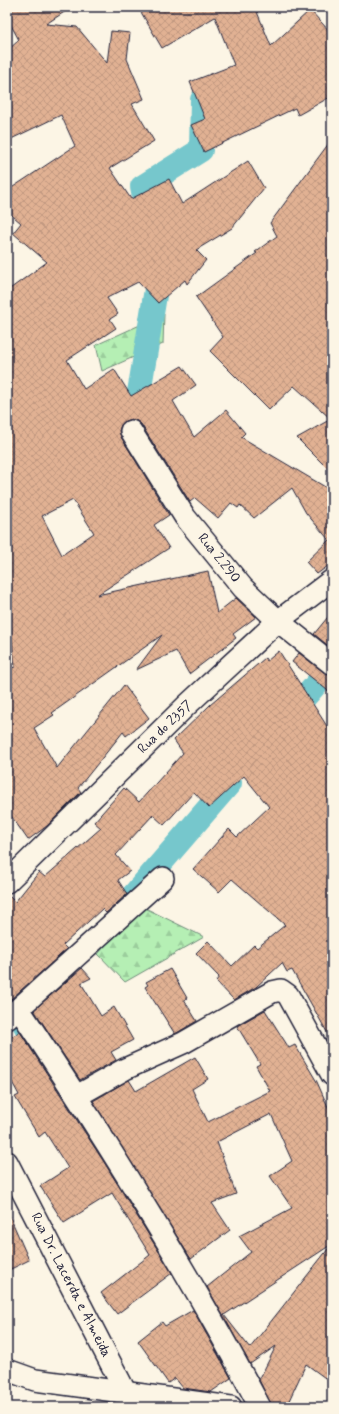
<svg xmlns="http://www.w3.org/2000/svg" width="339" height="1414" viewBox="0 0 339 1414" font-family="Mynerve,sans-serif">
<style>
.forest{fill:url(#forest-firs);stroke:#6c8878}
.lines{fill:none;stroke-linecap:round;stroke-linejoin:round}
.canal{stroke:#76c7cc;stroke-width:24}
.building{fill:url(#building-cross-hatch);stroke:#22223b;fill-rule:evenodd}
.street-casing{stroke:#22223b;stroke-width:24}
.street{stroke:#fcf5e5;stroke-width:21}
.labels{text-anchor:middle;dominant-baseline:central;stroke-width:3.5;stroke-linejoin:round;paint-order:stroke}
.street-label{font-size:14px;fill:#22223b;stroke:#fcf5e5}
</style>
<defs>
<pattern id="forest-firs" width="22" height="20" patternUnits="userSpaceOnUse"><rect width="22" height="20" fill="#b5efb4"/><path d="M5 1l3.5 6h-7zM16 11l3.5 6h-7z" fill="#9bcd9c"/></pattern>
<pattern id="building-cross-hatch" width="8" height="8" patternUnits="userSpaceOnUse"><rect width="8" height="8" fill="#e1b193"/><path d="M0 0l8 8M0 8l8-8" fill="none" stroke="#c19880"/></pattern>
</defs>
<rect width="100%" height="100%" fill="#fcf5e5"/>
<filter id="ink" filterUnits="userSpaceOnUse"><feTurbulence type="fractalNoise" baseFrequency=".025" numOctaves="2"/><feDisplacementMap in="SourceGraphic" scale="8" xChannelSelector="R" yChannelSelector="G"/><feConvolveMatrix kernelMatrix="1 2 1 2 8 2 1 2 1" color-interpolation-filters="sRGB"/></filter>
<g filter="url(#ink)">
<!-- forest -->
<g class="forest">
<path d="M164 314 163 344 102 371 96 345Z"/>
<path d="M139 905 204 937 125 982 98 954Z"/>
</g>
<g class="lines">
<!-- canal -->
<g class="canal">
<path d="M149 224 142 187 201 150 202 100"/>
<path d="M134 423 158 277 157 268"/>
<path d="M286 719 332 666"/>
<path d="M130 899 230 783"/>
<path d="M32 1037 23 1022 58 981"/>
</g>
</g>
<!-- building -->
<g class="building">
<path d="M7 7H72L46 24 77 27 107 63 111 31 130 33 127 59 144 99 132 104 154 141 110 168 131 199 169 179 182 204 248 161 264 188 232 228 196 250 206 260 187 284 185 280 158 303 138 282 107 298 118 314 110 319 116 328 67 360 84 389 114 369 131 396 182 366 196 385 173 401 194 437 226 410 245 433 241 437 332 491V563L317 574 306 562 329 540 306 513 292 488 254 518 240 505 238 508 231 503 218 518 195 498 190 502 141 424 137 421 131 419 125 421 121 425 119 431 121 437 169 515 154 525 169 548 97 595 208 571 217 613 236 598 256 617 233 634 236 638 189 674 176 651 136 670 162 635 52 713 54 715 34 728 57 768 124 685 149 718 126 736 123 732 78 788 81 792 47 826 28 840 7 810V669L15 667 7 598V291L47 262 13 233 21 223 7 211V191L75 146 61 115 7 141V51L19 40 7 18ZM73 500 94 533 62 555 42 516Z"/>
<path d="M138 7H255L271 46 310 10 332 34V96L298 115 295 108 204 152 191 125 205 119 190 82 234 65 215 17 162 48Z"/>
<path d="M332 139V473L297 438 331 419 294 386 269 410 210 351 223 337 196 297 257 253 255 252 277 236 270 223Z"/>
<path d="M332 612V649L314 634Z"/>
<path d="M279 651 332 734V1041L292 970 287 972 282 963 256 987 234 1000 216 981 219 977 196 953 208 941 232 966 254 945 257 948 285 925 232 879 219 892 193 869 229 829 237 837 269 807 244 776 209 808 194 792 164 825 153 815 116 855 130 871 118 880 127 894 106 913 102 909 63 945 67 949 11 999 7 993V894L15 902 39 872 45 877 101 828 94 822 124 788 139 802 183 753 174 740 210 705 265 658 267 661Z"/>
<path d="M299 653 325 673 332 676V694L292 662Z"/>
<path d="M82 968 91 978 81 983 101 1016 114 1007 133 1040 111 1052 116 1060 80 1080 34 1010Z"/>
<path d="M170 969 187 998 184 1000 197 1021 175 1034 145 987 148 985 146 982Z"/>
<path d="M265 1010 289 1048 295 1045 317 1082 332 1116V1244L224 1315 250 1348 332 1244V1383L306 1364 286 1407H272L259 1380 276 1346 250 1364 207 1287 251 1252 239 1236 292 1208 270 1176 292 1161 271 1114 217 1142 236 1194 212 1203 230 1230 191 1259 93 1101 129 1080 136 1091 195 1057 208 1079 192 1089 208 1122 270 1091 256 1066 260 1064 237 1026Z"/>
<path d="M20 1032 104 1162 172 1273 117 1314 101 1293 150 1255 112 1193 64 1223 40 1186 68 1168 45 1132 39 1137 15 1097 19 1095 7 1073V1039Z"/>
<path d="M7 1210 29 1260 7 1271Z"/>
<path d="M193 1310 231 1378 211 1392 183 1388 175 1378 168 1383 138 1341 162 1322 165 1326Z"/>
</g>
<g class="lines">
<defs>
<g id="street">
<path d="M131 431 185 517 243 588 278 621 332 664"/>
<path d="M7 882 186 706 278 621 332 580"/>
<path d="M19 1009C105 1138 188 1270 260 1407"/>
<path d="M7 1019 163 878"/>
<path d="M77 1096 125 1069 183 1043 272 992 281 990 288 995 332 1075"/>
<path d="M7 1162 126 1393 138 1407"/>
<path d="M7 1370 35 1380 231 1407"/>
</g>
</defs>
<!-- street casing -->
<use href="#street" class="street-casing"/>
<!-- street -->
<use href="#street" class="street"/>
</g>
</g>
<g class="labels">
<!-- street labels -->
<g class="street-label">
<text transform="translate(219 558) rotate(51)">Rua 2.290</text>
<text transform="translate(165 727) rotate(-44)">Rua do 2357</text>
<text transform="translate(71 1285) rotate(63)">Rua Dr. Lacerda e Almeida</text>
</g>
</g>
<!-- margin -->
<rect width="339" height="1414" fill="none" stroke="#fcf5e5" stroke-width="24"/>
<rect x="12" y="12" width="315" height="1390" fill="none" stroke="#22223b" stroke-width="1.5" filter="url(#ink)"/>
</svg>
